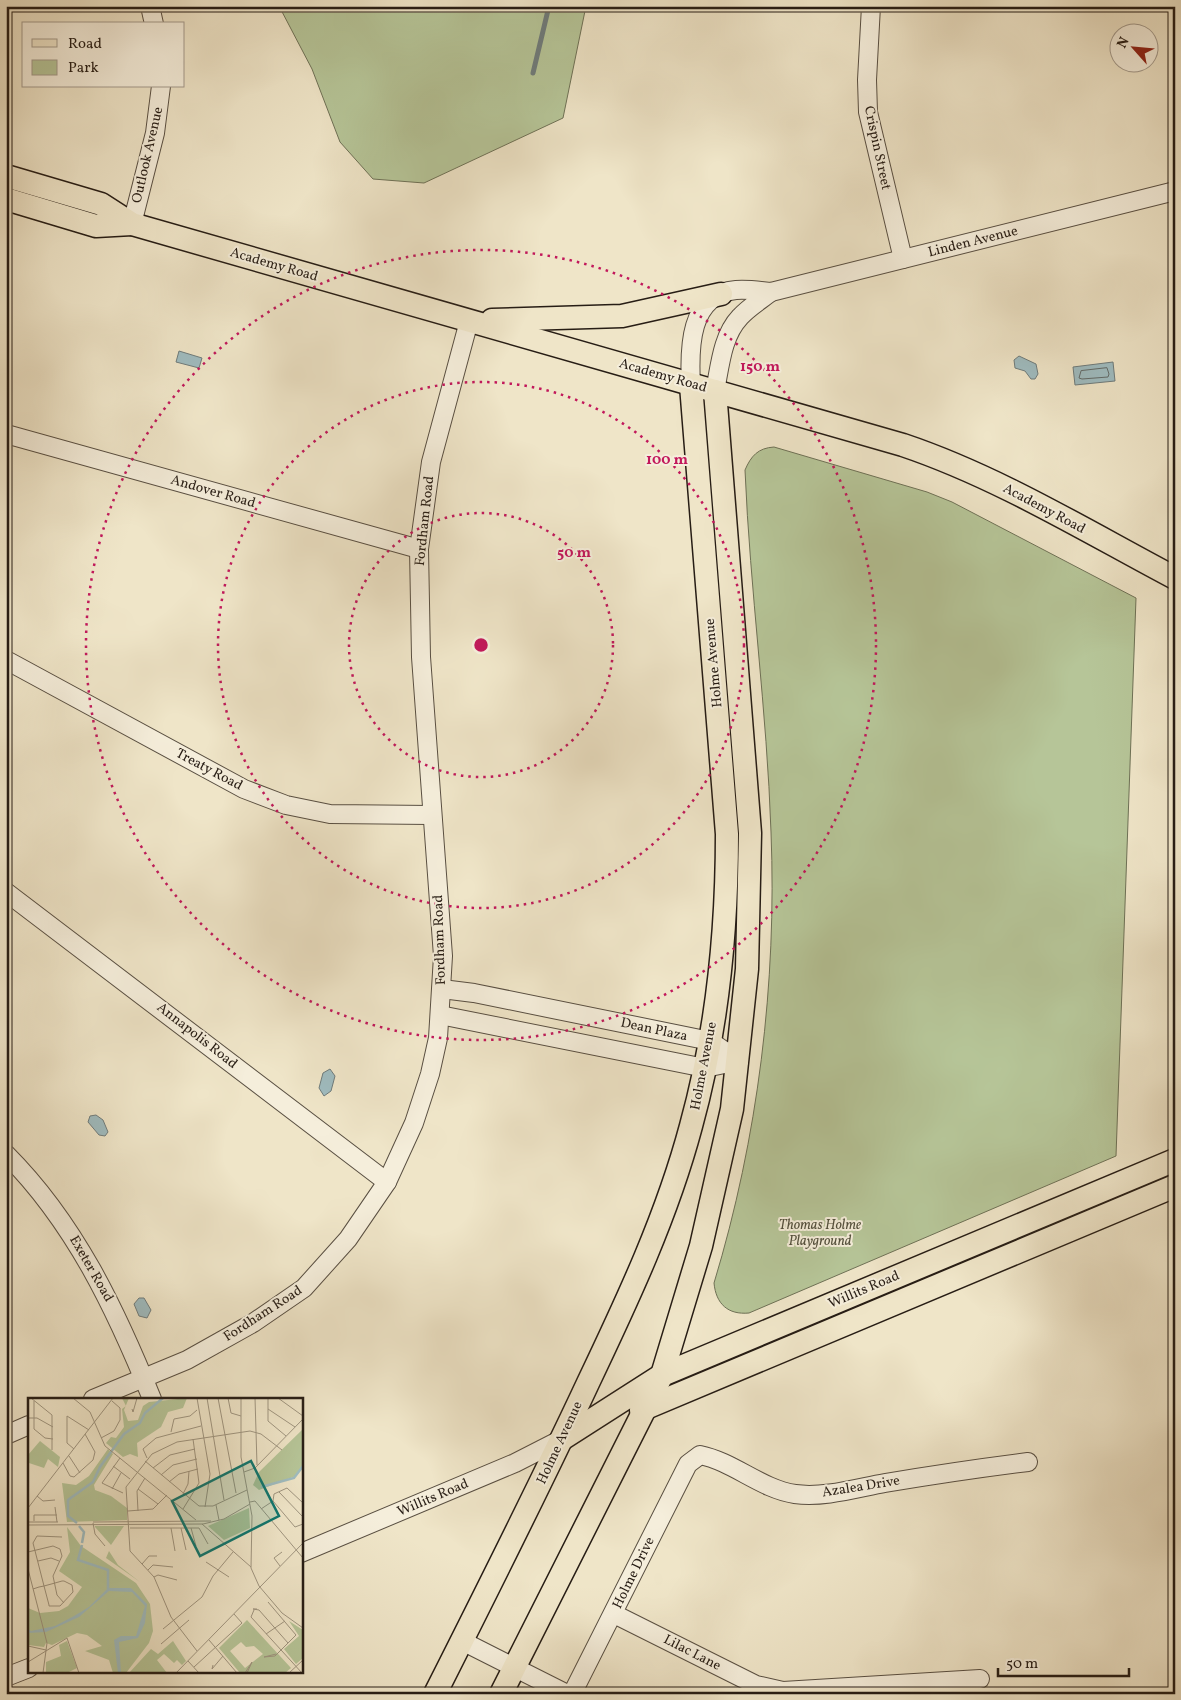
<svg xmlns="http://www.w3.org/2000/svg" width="1181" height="1700" viewBox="0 0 1181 1700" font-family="Vollkorn,serif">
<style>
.green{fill:#b6c598;stroke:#6e7156}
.water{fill:#9fbcc0;stroke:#6f7c7c}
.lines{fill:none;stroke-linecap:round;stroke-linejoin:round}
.shore{stroke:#636c6a;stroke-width:1}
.stream{stroke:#6f7c7c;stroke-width:5}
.minor-casing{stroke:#594f42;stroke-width:20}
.major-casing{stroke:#271d15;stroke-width:25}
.minor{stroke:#f5eedb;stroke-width:18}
.major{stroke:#efe5c8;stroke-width:22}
.ring{fill:none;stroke:#c2185b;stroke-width:2.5;stroke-dasharray:2.5 5}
.labels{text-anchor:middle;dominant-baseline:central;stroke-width:4;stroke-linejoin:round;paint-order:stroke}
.street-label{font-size:14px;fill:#271d15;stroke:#f5eedb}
.park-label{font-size:14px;font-style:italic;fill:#524f3c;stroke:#f5eedb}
.inset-river{fill:none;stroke:#9fbcc0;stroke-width:2.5}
.inset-road{fill:none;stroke:#9f9580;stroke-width:1}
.view{fill:#0f766e;fill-opacity:0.15;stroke:#0f766e;stroke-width:2.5}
.inset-edge{fill:none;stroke:#271d15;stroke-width:2.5}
.centre{fill:#c2185b;stroke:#f5eedb;stroke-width:2.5}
.ring-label{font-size:15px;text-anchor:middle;font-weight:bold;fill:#c2185b;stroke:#f5eedb;stroke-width:4;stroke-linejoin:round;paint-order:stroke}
</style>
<rect width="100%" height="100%" fill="#efe5c8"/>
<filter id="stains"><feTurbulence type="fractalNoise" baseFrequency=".004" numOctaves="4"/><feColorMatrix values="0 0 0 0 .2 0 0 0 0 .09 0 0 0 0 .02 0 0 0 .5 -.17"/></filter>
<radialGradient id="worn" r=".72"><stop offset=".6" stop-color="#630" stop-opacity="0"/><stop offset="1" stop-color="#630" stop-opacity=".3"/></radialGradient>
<!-- green -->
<g class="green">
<path d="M279 6H586L563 118 424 183 373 179 340 142 312 69Z"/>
<path d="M774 447 927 492 952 502 1136 598 1116 1156 749 1313C728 1315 716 1304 714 1283 758 1138 777 983 771 832 767 711 750 591 745 470 751 456 758 448 774 447Z"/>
</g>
<!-- water -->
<g class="water">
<path d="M179 351 202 358 199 368 176 362Z"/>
<path d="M1019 356 1036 364 1038 374 1035 379H1031L1025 371 1015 368 1014 360Z"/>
<path d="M1113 362 1115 381 1075 385 1073 367Z"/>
<path d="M330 1069 335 1076 331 1091 324 1096 319 1088 323 1073Z"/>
<path d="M96 1115 103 1120 108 1132 105 1136 99 1135 88 1122 90 1116Z"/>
<path d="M139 1298H144L151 1310 147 1318 139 1316 134 1304Z"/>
</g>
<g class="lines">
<!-- shore -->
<path class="shore" d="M1107 368 1109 374 1108 377 1082 379 1079 378 1081 371Z"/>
<!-- stream -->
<path class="stream" d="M533 73 549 6"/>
<defs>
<g id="minor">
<path d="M150 6 154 24"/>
<path d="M871 6 867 80 868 112 903 259"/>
<path d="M132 224 155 133 161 86"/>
<path d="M691 385C689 349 689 294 736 290 748 289 760 291 771 292L1175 191"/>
<path d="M715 391C720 366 722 336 740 317 749 307 761 300 771 292"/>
<path d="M6 434 419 549"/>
<path d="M6 660 244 789 286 805 330 814 431 815"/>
<path d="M6 892 387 1182"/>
<path d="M442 989 474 993 710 1041 739 1061"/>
<path d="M440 1015 705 1068 739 1061"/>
<path d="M6 1154C75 1223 116 1310 152 1399"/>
<path d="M93 1399 187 1360 253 1323 304 1288 348 1239 387 1182 414 1123 430 1074 438 1038 443 956 421 657 419 549 431 462 469 321"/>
<path d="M6 1435 29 1425"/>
<path d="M301 1553 515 1463 562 1439"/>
<path d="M614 1614 756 1685 783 1691 980 1679"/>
<path d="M462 1641 567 1694"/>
<path d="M6 1677 29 1668"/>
<path d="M572 1694 688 1464 700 1455C734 1462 761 1489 795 1494 824 1498 857 1488 885 1483 933 1475 980 1468 1028 1462"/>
</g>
<g id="major">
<path d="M6 176 101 204 132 224 903 445C998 477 1086 531 1175 578"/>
<path d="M6 199 96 226 132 224"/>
<path d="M492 320 622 316 721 294"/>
<path d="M641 1410 1175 1186"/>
<path d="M562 1439 662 1375 1175 1160"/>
<path d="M435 1694C487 1591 539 1488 588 1383 628 1299 667 1216 691 1126 717 1032 727 932 727 834L691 385"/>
<path d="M501 1694 662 1375 701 1246 732 1109 747 969 750 833 715 391"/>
</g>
</defs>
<!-- minor casing -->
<use href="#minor" class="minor-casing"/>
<!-- major casing -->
<use href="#major" class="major-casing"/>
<!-- minor -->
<use href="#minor" class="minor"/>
<!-- major -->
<use href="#major" class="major"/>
</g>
<!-- distance rings -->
<g class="ring">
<circle cx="481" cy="645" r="132"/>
<circle cx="481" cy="645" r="263"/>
<circle cx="481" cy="645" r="395"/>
</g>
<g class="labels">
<!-- street labels -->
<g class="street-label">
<text transform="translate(877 148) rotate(78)">Crispin Street</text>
<text transform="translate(148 155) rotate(-77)">Outlook Avenue</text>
<text transform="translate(973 242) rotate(-14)">Linden Avenue</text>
<text transform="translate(274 265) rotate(16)">Academy Road</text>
<text transform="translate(663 376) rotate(16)">Academy Road</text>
<text transform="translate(213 492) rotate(16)">Andover Road</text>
<text transform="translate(1044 509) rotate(28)">Academy Road</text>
<text transform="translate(425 521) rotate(-84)">Fordham Road</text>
<text transform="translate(714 663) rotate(-95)">Holme Avenue</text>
<text transform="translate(209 770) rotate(28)">Treaty Road</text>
<text transform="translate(440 940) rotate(-92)">Fordham Road</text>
<text transform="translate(654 1030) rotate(12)">Dean Plaza</text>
<text transform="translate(197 1036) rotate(38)">Annapolis Road</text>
<text transform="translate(704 1066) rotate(-79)">Holme Avenue</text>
<text transform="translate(91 1269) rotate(60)">Exeter Road</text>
<text transform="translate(864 1290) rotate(-23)">Willits Road</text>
<text transform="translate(263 1314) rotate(-33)">Fordham Road</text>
<text transform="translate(560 1443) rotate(-65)">Holme Avenue</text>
<text transform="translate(861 1487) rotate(-9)">Azalea Drive</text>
<text transform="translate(433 1498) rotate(-23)">Willits Road</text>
<text transform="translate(634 1573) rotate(-64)">Holme Drive</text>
<text transform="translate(692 1653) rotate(27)">Lilac Lane</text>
</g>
<!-- park labels -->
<g class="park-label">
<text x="820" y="1225">Thomas Holme<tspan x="820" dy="16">Playground</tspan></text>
</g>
</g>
<!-- overview -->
<g transform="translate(28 1398)">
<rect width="275" height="275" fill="#efe5c8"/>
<path d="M94 0H101L96 12 100 23 110 22 115 8 121 4 159 0 155 10 140 14 133 29 109 45 110 59 102 56 95 59 78 45 83 39 88 40 96 29 94 11 98 8ZM275 31V70L268 78 231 92 225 87 231 74ZM12 43 32 59 30 69 20 61 16 70 1 65 0 57ZM80 51 85 56 66 87 67 92 83 98 99 110V122L39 124 34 85 48 87 61 78ZM221 110 222 130 196 142 180 128ZM96 128 83 147 67 129V128ZM39 129 53 148 108 185 122 206 125 233 121 245 98 275H85L81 262 57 253 74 248 59 237 49 235 24 247 18 245 16 249 0 247V210L12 215 31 213 40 208 54 189 31 173 42 154ZM81 153 90 167 112 184 78 160ZM219 222 263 270 257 275H212L191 250ZM213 244 218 249 226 248 235 256 217 270 202 253ZM261 223 275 232V260L268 266 256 251 271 238ZM39 243 49 270 39 275H18V264L33 258 31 247ZM145 243 158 263 154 267 149 262 146 265 136 256 129 262 139 275H101L123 251 130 256Z" fill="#b6c598" fill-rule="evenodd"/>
<path d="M80 190H103L119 206 117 225 110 240 91 244 93 275H90L86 242 93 238H108L117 208 104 194 81 193 51 219 18 234 0 235V231L3 233 27 228 46 218 61 209Z" fill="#9fbcc0"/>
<path class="inset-river" d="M233 89 266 80 275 68M49 125 40 118V102L65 84 72 69 96 36 112 25 117 15 135 0M51 128 56 134 54 145M54 147 50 162 80 172V191"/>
<path class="inset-road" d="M3 0 24 17V52M45 0 62 14 77 48 168 122M169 0 182 76 177 109M179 0 196 102M190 0 208 95M200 0 203 15 213 18M213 0V59L224 118 223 170 231 188M227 0 229 67M240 0V23L258 38M250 0 275 18M6 3V31L17 40 25 41M104 11 105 14 109 0M240 11 267 29M0 20H9L25 29M143 34 146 21 162 18 169 12M73 40 86 33 92 22V10L84 3M46 51 39 45V18L61 32M41 58 52 75M119 60 115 51 128 40 173 28M117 63 171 108H185L219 92M35 65 42 78 46 79 65 62 67 54 57 36M85 68 102 81M125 70 142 57 167 51M216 74 227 70 275 21M133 77 145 67 169 61M141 84 151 76 170 71M78 87 74 85 92 60M78 87 95 95M84 91 93 75M110 91 130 106M251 94 275 119M155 96 160 86 161 73M9 98 15 103 27 102M245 103 267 129 275 126M222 104 227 103 275 160M188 107 191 122M27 109 29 124M0 110 85 0M155 111 171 85 165 41M233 111 245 103 246 96 259 90 275 105M100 113 125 111 139 97M110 113 109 93 117 80M6 123V117H29M0 124H30M65 124 183 123M65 125 67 136 77 148M174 126 223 169M0 127 175 126 196 121 222 106M102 130H171L180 146M143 130 147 153M153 130 158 152M163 130 168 148M0 154 25 148 32 151 34 158 25 178 29 197 36 205M10 163 23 160 31 163M178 164 201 179M114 166 121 158H129M252 168 246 160 254 154M0 171 19 245 15 275M120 172 125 167 145 169M126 179 130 177 149 182M231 188 254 215 275 230M5 191 11 189 16 188 27 185 34 183H36L44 187 45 194 32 208H21V207L16 188 5 145 9 138 34 139M240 204 268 237 247 258 236 259 248 256M229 211H225L231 212 260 245M226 212 223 219 274 275M135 231 174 199 185 178 205 154M238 236 257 223M181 242 209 275M133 246 161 222M0 248 18 252M169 253 143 219 126 179 102 153 98 89 124 56 149 44 222 33 233 36 254 52M160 263 171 275M0 264 39 240 51 275M185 267 184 271 195 258M166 269 214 225 206 216M148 275 275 145M217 275 224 264 219 275M261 275 275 262"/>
<path class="view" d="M223 63 251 118 172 158 144 103Z"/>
<rect width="275" height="275" class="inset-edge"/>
</g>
<circle cx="481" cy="645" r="8" class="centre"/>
<g class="ring-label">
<text x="760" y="371">150 m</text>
<text x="667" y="464">100 m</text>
<text x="574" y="557">50 m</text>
</g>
<!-- margin -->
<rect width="1181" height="1700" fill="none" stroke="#efe5c8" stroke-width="25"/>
<rect x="8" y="8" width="1166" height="1685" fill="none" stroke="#271d15" stroke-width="2.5"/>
<rect x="12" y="12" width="1156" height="1675" fill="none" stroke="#271d15"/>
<!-- legend -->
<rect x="22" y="22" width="162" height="65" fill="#f5eedb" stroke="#a39a8c"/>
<rect x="32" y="39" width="25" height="8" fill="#efe5c8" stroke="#a39a8c"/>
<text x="68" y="48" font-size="15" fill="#271d15">Road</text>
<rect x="32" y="60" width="25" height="15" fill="#b6c598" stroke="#a39a8c"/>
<text x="68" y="72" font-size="15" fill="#271d15">Park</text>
<!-- north arrow -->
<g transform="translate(1134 48) rotate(297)"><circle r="24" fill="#f5eedb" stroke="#a39a8c"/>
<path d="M0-4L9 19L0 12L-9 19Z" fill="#8f2418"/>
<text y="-8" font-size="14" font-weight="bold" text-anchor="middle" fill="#271d15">N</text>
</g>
<!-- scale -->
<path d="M998 1668v8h131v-8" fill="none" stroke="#271d15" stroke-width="2.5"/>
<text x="1006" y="1668" font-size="15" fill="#271d15" stroke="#f5eedb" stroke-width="4" paint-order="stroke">50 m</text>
<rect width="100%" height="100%" filter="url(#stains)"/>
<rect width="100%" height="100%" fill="url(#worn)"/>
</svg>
